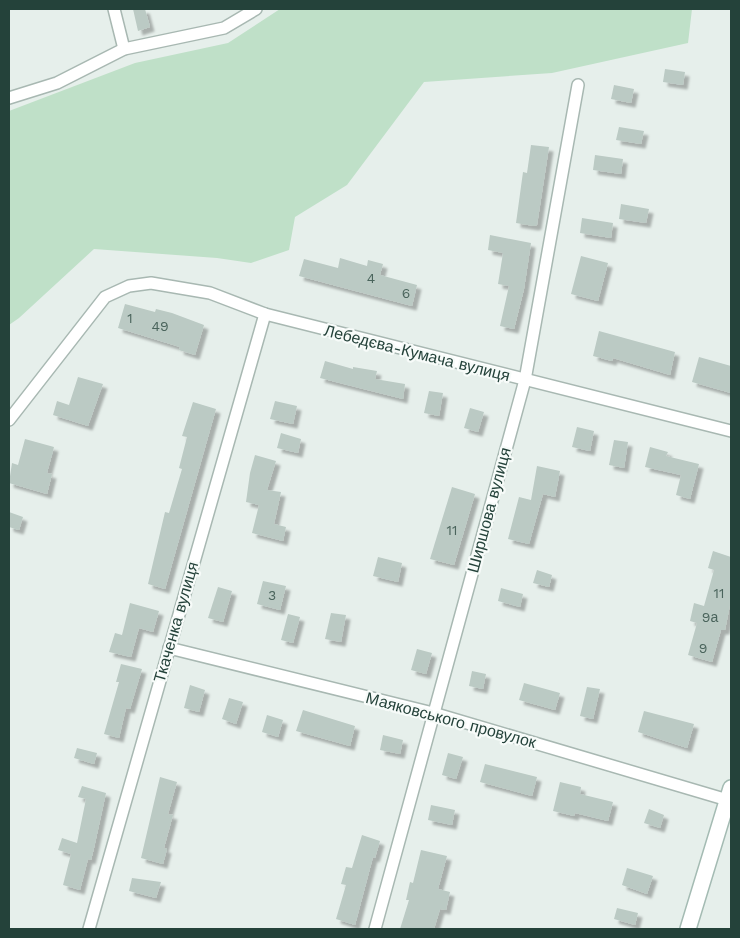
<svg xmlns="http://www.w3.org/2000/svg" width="740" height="938" viewBox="0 0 740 938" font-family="'Work Sans',sans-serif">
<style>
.green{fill:#bfe0c8}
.building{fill:#bbcac4;filter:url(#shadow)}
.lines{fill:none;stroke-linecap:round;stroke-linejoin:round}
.street-casing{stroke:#a8b8b2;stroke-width:14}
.secondary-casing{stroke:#a4bbb3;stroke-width:18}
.street{stroke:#fff;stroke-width:11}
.secondary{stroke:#fff;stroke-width:15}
.labels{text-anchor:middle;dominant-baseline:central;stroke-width:4.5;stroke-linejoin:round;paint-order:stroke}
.number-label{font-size:14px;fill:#4a645c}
.street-label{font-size:16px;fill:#24423a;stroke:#f7fbf9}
</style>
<defs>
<filter id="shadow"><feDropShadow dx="4.5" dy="4.5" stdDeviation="1" flood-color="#0004"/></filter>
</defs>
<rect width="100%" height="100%" fill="#e6efeb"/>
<!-- green -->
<path class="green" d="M280 9H692L688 43 552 73 424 82 347 185 295 217 289 250 251 263 217 258 94 249 19 318 9 325V111L135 63 228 43Z"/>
<!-- building -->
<g class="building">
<path d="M133 9H145L150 27 138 31Z"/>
<path d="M665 69 685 72 683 85 663 82Z"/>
<path d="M614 85 634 89 631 103 611 99Z"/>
<path d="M619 127 644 131 641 144 616 140Z"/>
<path d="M531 145 549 147 537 225 534 226 516 223 523 172 527 173Z"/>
<path d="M595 155 623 159 621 174 593 170Z"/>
<path d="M621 204 649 209 646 223 619 219Z"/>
<path d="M582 218 613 223 611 238 580 233Z"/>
<path d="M490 235 531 243 524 289 514 329 500 326 509 286 498 284 503 253 488 250Z"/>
<path d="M581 256 608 263 598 301 571 294Z"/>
<path d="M340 258 367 266 368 260 383 264 380 275 417 285 412 306 299 276 304 259 338 268Z"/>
<path d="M125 304 155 312 156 309 172 313 204 325 195 355 179 350 180 347 118 328Z"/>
<path d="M599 331 675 352 670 375 613 358 612 361 593 356Z"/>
<path d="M699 357 731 366V393L692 382Z"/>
<path d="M325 361 353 369V367L377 371 375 379 405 384 403 399 320 378Z"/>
<path d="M78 377 103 384 88 426 53 415 57 401 69 405Z"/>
<path d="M429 391 443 393 439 416 424 413Z"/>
<path d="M275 401 297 406 293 424 270 419Z"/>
<path d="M193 402 216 409 165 589 148 584 165 512 169 513 182 469 179 468 187 437 182 436Z"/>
<path d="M470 408 484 412 478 432 464 428Z"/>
<path d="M577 427 594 431 590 451 572 447Z"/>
<path d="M281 433 301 439 298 453 277 448Z"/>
<path d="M25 439 54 447 47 473 52 474 47 494 9 483 12 463 18 465Z"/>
<path d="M614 440 628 442 624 468 609 465Z"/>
<path d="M650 447 668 452 666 456 699 464 690 499 676 495 681 475 645 467Z"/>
<path d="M255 455 276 461 267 490 281 492 274 524 286 527 283 541 252 533 259 505 246 502 250 473Z"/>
<path d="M537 466 560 471 555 497 543 494 529 544 508 539 519 497 531 500Z"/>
<path d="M452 487 475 494 454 565 430 559Z"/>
<path d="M9 512 23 517 19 530 9 527Z"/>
<path d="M713 551 731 557V600L725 630H721L712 662 688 655 697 623 690 621 694 603 704 606 714 570 708 568Z"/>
<path d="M378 557 402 563 398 582 373 576Z"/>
<path d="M537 570 552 575 549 587 533 583Z"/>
<path d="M263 581 286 586 280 610 257 604Z"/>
<path d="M218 587 232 591 223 622 208 618Z"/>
<path d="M501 588 523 594 520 607 498 601Z"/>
<path d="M130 603 159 611 153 632 139 628 131 657 109 652 115 633 122 635Z"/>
<path d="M331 613 346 615 341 642 325 639Z"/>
<path d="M288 614 300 617 293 643 281 640Z"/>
<path d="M417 649 432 653 426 674 411 670Z"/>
<path d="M121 664 142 669 130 709 126 708 119 738 104 734 119 682H116Z"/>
<path d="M472 671 486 674 483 689 469 686Z"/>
<path d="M524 683 560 693 555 710 519 700Z"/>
<path d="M190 685 205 690 199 712 184 708Z"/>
<path d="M587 687 600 689 593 719 580 716Z"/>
<path d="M229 698 243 702 236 724 222 719Z"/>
<path d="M303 710 355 726 350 746 296 731Z"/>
<path d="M644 711 694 724 687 748 638 732Z"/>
<path d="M267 715 283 720 278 737 262 732Z"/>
<path d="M383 735 403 740 400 754 380 750Z"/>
<path d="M77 748 97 753 94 764 74 758Z"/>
<path d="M448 753 463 757 456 779 442 775Z"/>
<path d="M485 764 537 777 532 796 480 782Z"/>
<path d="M160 777 177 782 168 814 173 815 164 848 167 849 163 864 141 858Z"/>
<path d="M560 782 581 787 580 794 613 802 608 821 575 813 574 816 553 811Z"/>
<path d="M82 786 106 793 94 848 91 860 88 859 80 890 63 885 71 854 58 850 62 838 77 843 86 799 78 797Z"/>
<path d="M431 805 455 810 452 825 428 820Z"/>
<path d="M649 809 664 815 660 828 644 823Z"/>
<path d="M362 835 380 841 375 858 373 857 355 925 336 919 346 885 341 884 346 867 352 868Z"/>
<path d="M421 850 447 856 438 889 450 892 446 910 440 909 434 929H400L409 900H406L410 882 413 883Z"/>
<path d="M627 868 653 876 647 894 622 885Z"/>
<path d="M132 878 161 882 156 898 129 891Z"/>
<path d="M617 908 638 913 635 925 614 919Z"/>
</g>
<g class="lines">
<defs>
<g id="street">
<path d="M114 9 124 49"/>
<path d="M9 98 57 83 124 49 224 28 256 9"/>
<path d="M9 420 105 297 129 286 151 283 210 293 265 314 731 431"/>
<path d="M169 648 433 713 731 801"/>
<path d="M89 929 265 314"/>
<path d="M375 929 525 380 578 85"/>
</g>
<path id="secondary" d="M688 929 731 788"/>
</defs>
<!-- street casing -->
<use href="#street" class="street-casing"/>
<!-- secondary casing -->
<use href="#secondary" class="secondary-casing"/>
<!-- street -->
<use href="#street" class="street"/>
<!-- secondary -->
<use href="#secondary" class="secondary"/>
</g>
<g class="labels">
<!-- number labels -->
<g class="number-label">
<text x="371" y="278">4</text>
<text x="406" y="293">6</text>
<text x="130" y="318">1</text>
<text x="160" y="326">49</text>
<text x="452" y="530">11</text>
<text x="719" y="593">11</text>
<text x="272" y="595">3</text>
<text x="710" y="617">9а</text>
<text x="703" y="648">9</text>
</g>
<!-- street labels -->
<g class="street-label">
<text transform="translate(417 353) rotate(14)">Лебедєва-Кумача вулиця</text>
<text transform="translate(489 510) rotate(-75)">Ширшова вулиця</text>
<text transform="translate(176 622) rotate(-74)">Ткаченка вулиця</text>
<text transform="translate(451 720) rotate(15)">Маяковського провулок</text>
</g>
</g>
<!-- border -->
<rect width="740" height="938" fill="none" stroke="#24423a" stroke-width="20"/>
</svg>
